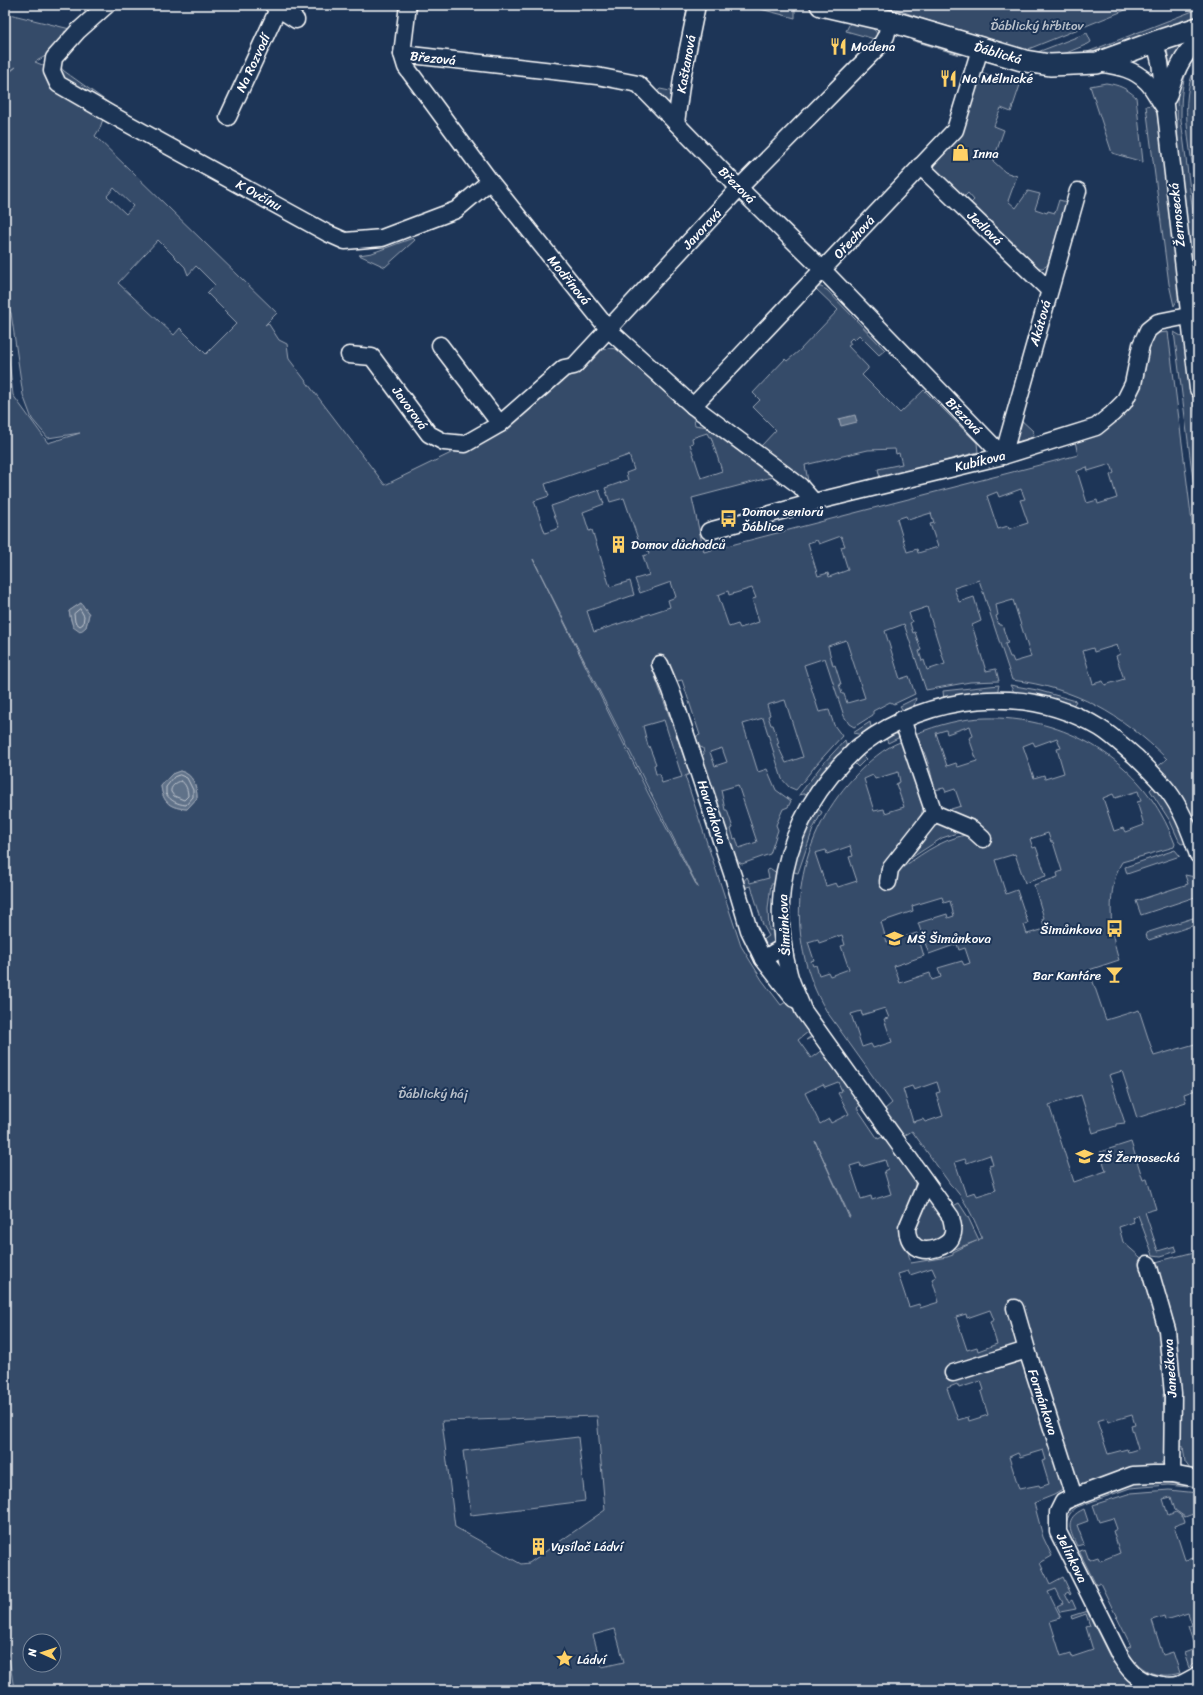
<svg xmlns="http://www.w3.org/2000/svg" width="1203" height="1695" viewBox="0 0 1203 1695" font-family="Sriracha,sans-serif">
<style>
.green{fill:#364b69;stroke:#9aa5b4;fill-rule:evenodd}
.water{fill:#617289;stroke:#a0aab8}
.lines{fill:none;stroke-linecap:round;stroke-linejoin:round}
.shore{stroke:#c0c7d0;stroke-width:1}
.minor-casing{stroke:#fff;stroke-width:19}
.major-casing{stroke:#fff;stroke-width:24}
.minor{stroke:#1d3557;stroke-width:16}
.major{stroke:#1d3557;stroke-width:21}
.labels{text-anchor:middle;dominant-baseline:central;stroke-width:4;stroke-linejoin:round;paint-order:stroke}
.park-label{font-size:13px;fill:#b9c0ca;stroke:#1d3557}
.poi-label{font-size:13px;fill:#fff;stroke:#1d3557;text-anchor:start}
.street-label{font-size:13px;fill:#fff;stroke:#1d3557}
</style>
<rect width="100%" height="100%" fill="#1d3557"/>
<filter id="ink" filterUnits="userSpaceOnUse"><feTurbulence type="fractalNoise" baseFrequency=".025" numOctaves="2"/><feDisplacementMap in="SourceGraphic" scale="8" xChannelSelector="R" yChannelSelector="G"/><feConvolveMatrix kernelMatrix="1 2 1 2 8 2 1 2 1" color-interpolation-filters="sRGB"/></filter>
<g filter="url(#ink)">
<!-- green -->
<g class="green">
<path d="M745 5 795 6V18Z"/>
<path d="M886 5H1126L1128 8 1138 5 1026 50 920 18Z"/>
<path d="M1198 9V16L1094 54 1085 53Z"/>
<path d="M5 13 70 29 64 32 66 37 49 54 35 62 45 66C47 96 83 100 102 116L103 119 100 128 95 136 277 313 265 325 268 323 279 340 287 344 289 359 385 485 451 453 446 446 467 445 500 427 562 377 580 373 602 350 608 348 617 349 694 419 695 425 708 427 771 473 773 472 785 480 784 483 778 484 776 477 768 478 692 498 704 552 1078 455 1075 441C1111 431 1137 407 1145 369 1147 356 1147 342 1158 333L1168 332 1198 570V838C1188 812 1174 789 1156 768L1167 759C1121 714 1076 688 1012 680L979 580 954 588 959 602 974 597 981 621 972 625 986 671 996 669 999 681 970 682 926 690 904 624 885 631 900 679 909 676 915 694 894 704 890 702 873 711V715L854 727 849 724 844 716 825 658 804 665 819 712 829 710 834 725 842 736 816 765 796 790 789 787 782 779 763 718 743 724 758 772 767 769 776 790 791 801 788 807 783 809 776 825 778 830 770 854 742 864 735 860 701 757 704 754 703 748 695 745 691 738 700 735 682 680 673 682 667 671 655 676 690 774 685 776 741 946 762 980 781 1005 789 1000 809 1028 808 1032 798 1040 811 1058 822 1050 813 1037 806 1040 814 1034 863 1103 857 1108 878 1139 882 1137 884 1139 887 1137C896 1149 910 1163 914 1178 920 1201 897 1219 906 1237L903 1238C908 1247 908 1254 911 1263L947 1257 953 1255V1252L982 1238C974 1219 965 1198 950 1184L912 1131 901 1138 883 1114 887 1112 885 1109 892 1103 827 1012C781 936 794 841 854 777 867 763 884 747 903 741L923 804C923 813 919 822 913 830L915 832C906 843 879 867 886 883L892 880 893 874C920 856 936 841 969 834L976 841 986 838 984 830 953 815 951 809 961 806 955 789 946 792 944 788 934 790C931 768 926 754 915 734 938 725 962 718 986 718 1057 716 1126 752 1161 814 1167 824 1171 834 1175 844L1174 847 1122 862C1106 887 1110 935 1119 960L1089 970 1106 1020 1139 1010 1154 1056 1198 1043V1096L1196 1090 1184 1094 1186 1102 1137 1118 1122 1071 1109 1075 1125 1123 1116 1124V1126L1093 1133 1081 1095 1049 1105 1074 1182 1106 1171 1100 1152 1131 1142 1143 1180 1147 1179 1156 1209 1145 1212 1158 1251 1175 1246 1177 1251 1161 1256 1153 1255 1138 1215 1132 1217 1134 1222 1119 1227 1123 1242 1148 1264 1198 1251V1471L1194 1469 1188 1487 1168 1485 1130 1488 1077 1507C1068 1513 1065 1522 1066 1533 1060 1520 1063 1511 1075 1503L1071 1485 1054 1495 1034 1503 1043 1537 1052 1556 1040 1563 1050 1584 1063 1577 1071 1594 1070 1595 1068 1592 1065 1594 1069 1602 1072 1600 1076 1609 1060 1612 1057 1606 1063 1603 1056 1589 1048 1592 1061 1618 1050 1621 1061 1656 1071 1653 1072 1657 1093 1650 1086 1627 1090 1626 1086 1614 1072 1619 1071 1616 1087 1611 1113 1663 1117 1662 1126 1674 1143 1686 1142 1690H14L5 1630V324L13 395 48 443 80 433 48 438 32 419 23 395 11 313 5 305V76L16 67 5 74ZM114 188 133 206 126 214 107 196ZM158 240 185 267 188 275 196 266 215 285 207 293 237 323 206 354 180 328 174 335 118 283ZM707 433 709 437H711L722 471 701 478 690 444 693 443 692 438ZM629 455 634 470 626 473 628 480 605 488 610 502 624 498 640 545 645 543 649 554 643 556 649 575 635 579 640 593 671 582 676 597 668 600 670 607 594 632 587 611 634 595 630 581 610 587 592 530 589 531 583 512 604 504 599 490 551 506 559 528 545 533 534 501 549 496 545 484ZM1111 464 1114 473 1110 475 1117 498 1098 504 1097 500 1087 503 1077 471 1087 467 1088 471ZM1021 489 1025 499 1020 500 1028 523 1009 529 1008 526 998 529 987 496 997 492 999 497ZM931 513 934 523 930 524 938 547 918 553 917 549 907 552 897 519 906 516 908 520ZM841 536 845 546 841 547 848 570 829 577 828 573 818 576 808 543 817 540 819 544ZM533 559 698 887V888L648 793ZM752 588 756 598 752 599 759 622 740 628 738 624 729 627 718 595 728 591 729 595ZM1013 600 1031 657 1014 662 1012 657H1010L1005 644 1008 643 1002 625H999L996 616 998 615 996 605ZM81 603 89 614 86 627 80 631C71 626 71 621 69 611ZM927 607 945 664 927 670 924 660 922 661 919 651 921 650 915 632 913 633 910 623 912 622 909 613ZM846 640 865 698 847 703 844 694H842L839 684H841L835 665 833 666 828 646ZM1117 645 1120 654 1116 656 1124 679 1105 685 1103 681 1093 684 1083 651 1093 648 1094 652ZM785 700 803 757 786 763 777 744 779 743 773 725H771L768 716 770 715 767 705ZM664 720 682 777 662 783 659 774H656L654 765 656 764 649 746H648L643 726ZM970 726 973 736 969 738 977 761 958 767 956 763 947 766 936 733 946 730 947 734ZM1057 738 1061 748 1057 749 1064 773 1045 779 1044 775 1034 778 1023 746 1033 742 1035 746ZM722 748 727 762 715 766 710 752ZM180 771C193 774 197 786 197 798L187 809C170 808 163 803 161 786L172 774ZM898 772 900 782 896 784 904 807 885 813 884 809 874 811 864 779 873 775 875 779ZM738 785 757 842 739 848 736 838 734 839 731 829 733 828 727 810H725L721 790ZM1138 791 1141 801 1137 802 1144 825 1125 832 1123 828 1114 831 1103 798 1113 794 1115 798ZM1048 833 1051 842H1053L1062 871 1057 873 1058 877 1034 885 1044 918 1042 919 1045 929 1027 934 1024 925 1028 923 1017 890 1006 894 995 860 1015 854 1025 883 1046 876 1036 847 1033 848 1030 839ZM850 846 853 856 849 857 857 881 838 887 836 883 826 886 815 853 826 850 827 854ZM942 897 944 903 950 901 954 916 948 918 947 914 918 923 929 954 957 944 959 950 965 948 970 963 964 965 962 961 938 968 941 977 932 980 930 973 900 983 894 966 924 956 917 933 887 942 881 922 913 911 912 906ZM842 935 845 945 841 946 849 969 830 976 828 972 819 975 816 965 813 966 811 961 814 960 808 942 818 939 819 943ZM885 1008 889 1018 884 1019 892 1042 873 1048 871 1044 862 1047 851 1014 861 1011 862 1015ZM838 1082 842 1091 838 1093 849 1114 831 1123 829 1119 820 1124 805 1093 823 1084 825 1087ZM937 1082 940 1092 936 1093 943 1116 925 1122 923 1119 913 1122 903 1089 912 1086 914 1090ZM815 1141 850 1217H849ZM990 1155 993 1165 989 1166 996 1190 977 1196 975 1192 966 1195 955 1162 965 1159 967 1163ZM885 1160 888 1169 884 1171 891 1194 872 1200 871 1196 861 1199 850 1166 860 1163 861 1167ZM932 1268 936 1277 932 1279 939 1302 920 1308 919 1304 909 1307 898 1274 908 1271 910 1275ZM990 1310 994 1320 990 1322 997 1344 978 1351 977 1347 967 1350 956 1317 966 1314 967 1318ZM981 1381 984 1390 981 1392 988 1415 969 1421 968 1417 958 1420 947 1388 957 1384 959 1388ZM1163 1394 1178 1395 1180 1446H1183L1185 1462 1190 1469 1161 1463 1165 1460 1167 1452ZM1132 1415 1135 1425 1131 1426 1138 1449 1128 1452 1127 1449 1108 1454 1097 1421 1107 1418 1108 1422ZM597 1416 605 1510 529 1563 521 1564 455 1527 442 1421ZM1043 1450 1046 1460 1042 1461 1049 1484 1040 1487 1039 1485 1019 1489 1009 1457 1018 1453 1020 1457ZM615 1629 624 1662 602 1667 593 1635ZM30 1641H54V1665H30Z"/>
<path d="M851 21C862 24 878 25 878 40L846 31Z"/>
<path d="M1087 33 1091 42 1088 44 1054 58 1030 55Z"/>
<path d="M908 36 963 53 960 55 911 40Z"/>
<path d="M1191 40 1171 70 1167 50Z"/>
<path d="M1198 47C1198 57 1189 64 1186 73 1181 88 1181 104 1181 120L1198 251V301L1195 299 1178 151 1177 95 1187 60Z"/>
<path d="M58 64 64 71 113 106V109L66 83Z"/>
<path d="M1198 64V102L1196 103 1198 108V199C1193 160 1175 98 1198 64Z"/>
<path d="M980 73 1020 85 1011 112 1001 108 994 126 1004 130 993 161 1005 172 1017 176 1008 201 1016 208 1028 191 1040 194 1035 209 1047 213 1048 211 1055 213 1059 200 1067 202 1048 264C1044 270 1038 268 1032 266L969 205 974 200 968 193 962 199 934 172V162Z"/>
<path d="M1106 83C1119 85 1126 88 1136 97L1143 162 1112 153 1090 86Z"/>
<path d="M660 89 670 91 672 94 671 101 667 103 657 92Z"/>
<path d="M1156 104 1179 292V297L1174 306 1169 284 1146 106Z"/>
<path d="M413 238 415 240 385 267 359 255 372 253Z"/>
<path d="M814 287H821L827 290 885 350 879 355 859 335 854 340 852 338 849 341 851 344 848 346 868 367V369L862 375 900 413 924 390 977 443 978 452 880 478 878 469 902 464 899 453 896 454 895 449 868 450 805 465 808 481 761 446 776 430 753 407 760 400 753 393 785 359 787 361 799 351 838 310Z"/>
<path d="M1174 332 1181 336 1186 344 1198 430V518Z"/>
<path d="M1019 418 1033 431 1034 435C1030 440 1019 443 1013 441Z"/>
<path d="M999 685 998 690 994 693 944 700 943 691Z"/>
<path d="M1010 685 1037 690 1076 701 1071 709 1019 696 1014 692Z"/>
<path d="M916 698 914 706 905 713 900 706Z"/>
<path d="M870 722 872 731 863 735 853 733Z"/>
<path d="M894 733 902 736 888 743 885 735Z"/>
<path d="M845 740 847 749 809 793 799 795 821 766Z"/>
<path d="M860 753 866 759 858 767 851 760Z"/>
<path d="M1156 784 1165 795 1188 842 1182 844 1180 843 1170 821 1150 790Z"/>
<path d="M815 807 822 812 813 829 798 873 790 871Z"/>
<path d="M940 824 949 825 963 831 942 838 894 869 933 827Z"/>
<path d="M1175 850 1180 856 1127 874 1125 867Z"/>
<path d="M771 869 778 874V884H771L768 909 769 930H777L776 943C770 946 766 948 762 941L769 936 763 925 751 886 742 888 743 882 747 877 750 883 769 878 767 870Z"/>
<path d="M1185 875 1195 877 1198 879V896L1141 915 1136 901 1188 884Z"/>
<path d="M1196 917 1198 924 1149 940 1147 938 1146 933Z"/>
<path d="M929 1197 946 1218 947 1236 925 1245 915 1236 914 1224 925 1199Z"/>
<path d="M959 1203 968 1217 979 1240 942 1254 951 1207Z"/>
<path d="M578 1437 585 1501 471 1515 463 1451Z"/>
<path d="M1169 1490 1198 1493V1514L1193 1516V1514L1185 1517 1175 1510 1171 1497 1163 1499 1168 1515 1176 1512 1183 1517 1185 1522 1174 1526 1185 1560 1194 1558 1196 1562 1198 1561V1659L1189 1668 1184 1653 1195 1649 1188 1626 1192 1625 1188 1613 1165 1620 1164 1616 1152 1620 1163 1655 1173 1652 1180 1673C1156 1680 1138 1670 1126 1649L1131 1646 1100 1583 1096 1585 1079 1551 1085 1549 1089 1560 1098 1557 1100 1561 1120 1553 1113 1531 1117 1529 1113 1518 1099 1522 1093 1505 1131 1493Z"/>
<path d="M1084 1509 1088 1521 1077 1525 1084 1544 1077 1546C1069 1530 1064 1518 1084 1509Z"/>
</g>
<!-- water -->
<g class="water">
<path d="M855 415 857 422 841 426 839 419Z"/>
<path d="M81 603 89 614 86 627 80 632 73 627 69 611Z"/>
<path d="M180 771C193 774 197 786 197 798L187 809C171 808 163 803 161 786L172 774Z"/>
</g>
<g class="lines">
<!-- shore -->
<g class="shore">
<path d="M80 609 84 616 83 624 80 626 75 622 74 614Z"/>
<path d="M180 775 187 778 193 790V797L186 805C177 804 171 801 166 794V787L174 777Z"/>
<path d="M181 781C186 783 188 791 188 796L184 800 174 796 171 792C170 787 176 782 181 781Z"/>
</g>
<defs>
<g id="minor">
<path d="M107 5 78 31 54 58 52 71 58 84 110 114 327 233 345 241 382 238 456 210 490 181"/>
<path d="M273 5 296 20"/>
<path d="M408 5 402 54 406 67 490 181 609 330 693 406 800 486 814 502"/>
<path d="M1155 42 1160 62 1198 389"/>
<path d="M402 54 597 76 638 84 739 188 823 270 1003 456"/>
<path d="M1098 63C1116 66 1133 68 1147 82 1154 89 1158 99 1164 107"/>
<path d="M1168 97C1174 75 1181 57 1198 40"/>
<path d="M228 117 278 9"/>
<path d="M676 123 682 78 697 5"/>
<path d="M920 166 1049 290"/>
<path d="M440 345 500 424"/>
<path d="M349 355 372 357 429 434 444 442 465 444 500 424 564 368 574 366 739 188 882 43 886 36 890 21"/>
<path d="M693 406 955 130 980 49"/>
<path d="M1003 456 1078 191"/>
<path d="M709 531 814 502 1003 456 1096 427 1112 414 1124 402 1133 384 1141 345 1148 330 1158 322 1198 314"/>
<path d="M660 664 671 690 733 876 749 930 763 959 783 947"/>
<path d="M902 719 934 813 972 829 983 839"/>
<path d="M888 882 890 869 934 813"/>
<path d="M763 959 794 999"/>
<path d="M926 1183 907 1228C907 1235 910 1243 916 1247 926 1254 949 1247 952 1236 955 1230 952 1223 951 1217L803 1010C799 998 792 986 789 974 782 947 779 916 782 889 788 840 810 797 843 762 849 757 855 749 861 745 929 694 1026 683 1100 728 1113 736 1124 747 1136 757 1147 768 1158 778 1168 791 1182 809 1191 833 1198 855"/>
<path d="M1148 1264 1167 1330 1173 1394 1172 1474"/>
<path d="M1015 1308 1027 1350 1074 1497"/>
<path d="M953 1373 1027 1350"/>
<path d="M1198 1479 1172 1474H1153L1133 1475 1074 1497 1063 1502 1058 1512V1532L1120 1656C1131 1674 1141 1683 1162 1685 1168 1686 1175 1686 1181 1684 1187 1681 1192 1678 1198 1675"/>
</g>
<path id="major" d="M821 5 890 21 1025 61 1050 65 1097 63 1155 42 1198 28"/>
</defs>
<!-- minor casing -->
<use href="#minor" class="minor-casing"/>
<!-- major casing -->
<use href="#major" class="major-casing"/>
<!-- minor -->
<use href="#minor" class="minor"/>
<!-- major -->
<use href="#major" class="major"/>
</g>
</g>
<!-- icons -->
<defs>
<symbol id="restaurant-bare" viewBox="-9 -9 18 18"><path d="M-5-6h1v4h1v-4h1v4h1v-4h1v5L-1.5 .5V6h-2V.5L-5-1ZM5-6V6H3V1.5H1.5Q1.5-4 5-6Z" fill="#ffd166" stroke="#1d3557" stroke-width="2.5" paint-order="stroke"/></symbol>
<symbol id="shop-bare" viewBox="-9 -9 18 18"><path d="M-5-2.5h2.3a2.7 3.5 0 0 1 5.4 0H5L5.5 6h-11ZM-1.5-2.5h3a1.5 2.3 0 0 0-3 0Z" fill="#ffd166" stroke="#1d3557" stroke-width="2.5" paint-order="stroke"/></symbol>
<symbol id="bus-bare" viewBox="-9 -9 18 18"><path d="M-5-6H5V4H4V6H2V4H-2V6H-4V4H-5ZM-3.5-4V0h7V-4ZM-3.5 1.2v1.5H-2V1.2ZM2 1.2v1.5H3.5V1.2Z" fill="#ffd166" stroke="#1d3557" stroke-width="2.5" paint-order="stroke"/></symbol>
<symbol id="building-bare" viewBox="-9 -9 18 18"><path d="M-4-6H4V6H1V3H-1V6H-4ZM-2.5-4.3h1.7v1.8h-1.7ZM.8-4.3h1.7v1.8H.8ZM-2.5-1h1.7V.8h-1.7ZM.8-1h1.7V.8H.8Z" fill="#ffd166" stroke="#1d3557" stroke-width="2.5" paint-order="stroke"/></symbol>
<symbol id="school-bare" viewBox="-9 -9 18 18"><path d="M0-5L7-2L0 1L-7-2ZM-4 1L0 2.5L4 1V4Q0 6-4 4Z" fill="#ffd166" stroke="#1d3557" stroke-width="2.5" paint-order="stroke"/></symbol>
<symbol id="bar-bare" viewBox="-9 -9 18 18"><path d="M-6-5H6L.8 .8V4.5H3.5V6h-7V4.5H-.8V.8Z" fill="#ffd166" stroke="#1d3557" stroke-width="2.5" paint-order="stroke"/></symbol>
<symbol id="sight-bare" viewBox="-9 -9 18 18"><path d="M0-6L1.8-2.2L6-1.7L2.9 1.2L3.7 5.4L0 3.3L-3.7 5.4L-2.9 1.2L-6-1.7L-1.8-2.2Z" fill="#ffd166" stroke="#1d3557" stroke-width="2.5" paint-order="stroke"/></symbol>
</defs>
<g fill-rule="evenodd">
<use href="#restaurant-bare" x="826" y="34" width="25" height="25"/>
<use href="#restaurant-bare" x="936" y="66" width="25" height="25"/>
<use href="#shop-bare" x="948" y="140" width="25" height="25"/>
<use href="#bus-bare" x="716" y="506" width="25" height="25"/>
<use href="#building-bare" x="606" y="532" width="25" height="25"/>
<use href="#bus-bare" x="1102" y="916" width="25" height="25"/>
<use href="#school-bare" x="882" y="926" width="25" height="25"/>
<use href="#bar-bare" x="1102" y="962" width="25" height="25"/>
<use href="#school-bare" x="1072" y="1144" width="25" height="25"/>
<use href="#building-bare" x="526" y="1534" width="25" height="25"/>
<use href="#sight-bare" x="552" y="1646" width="25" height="25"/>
</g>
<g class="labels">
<!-- park labels -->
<g class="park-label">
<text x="1037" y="25">Ďáblický hřbitov</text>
<text x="433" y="1093">Ďáblický háj</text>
</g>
<!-- poi labels -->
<g class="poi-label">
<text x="851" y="46">Modena</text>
<text x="962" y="78">Na Mělnické</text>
<text x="973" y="153">Inna</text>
<text x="742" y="511">Domov seniorů<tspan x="742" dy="15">Ďáblice</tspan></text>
<text x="631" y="544">Domov důchodců</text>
<text x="1102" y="929" text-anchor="end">Šimůnkova</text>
<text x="907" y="938">MŠ Šimůnkova</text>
<text x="1101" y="975" text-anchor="end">Bar Kantáre</text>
<text x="1097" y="1157">ZŠ Žernosecká</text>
<text x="551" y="1546">Vysílač Ládví</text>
<text x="577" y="1659">Ládví</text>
</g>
<!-- street labels -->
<g class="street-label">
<text transform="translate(998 53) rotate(16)">Ďáblická</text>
<text transform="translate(433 58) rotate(6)">Březová</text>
<text transform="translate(253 63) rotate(-65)">Na Rozvodí</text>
<text transform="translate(686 64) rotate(-80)">Kaštanová</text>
<text transform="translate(737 185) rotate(45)">Březová</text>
<text transform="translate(259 195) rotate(29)">K Ovčínu</text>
<text transform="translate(1177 215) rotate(-96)">Žernosecká</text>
<text transform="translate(985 228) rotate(44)">Jedlová</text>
<text transform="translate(702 229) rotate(-47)">Javorová</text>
<text transform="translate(854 237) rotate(-47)">Ořechová</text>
<text transform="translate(569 280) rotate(51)">Modřínová</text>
<text transform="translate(1040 323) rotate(-74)">Akátová</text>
<text transform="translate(410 408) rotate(54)">Javorová</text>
<text transform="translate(964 416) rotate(46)">Březová</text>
<text transform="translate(980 461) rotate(-14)">Kubíkova</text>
<text transform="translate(712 812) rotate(72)">Havránkova</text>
<text transform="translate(784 925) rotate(-93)">Šimůnkova</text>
<text transform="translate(1170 1368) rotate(-94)">Janečkova</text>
<text transform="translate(1043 1402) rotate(72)">Formánkova</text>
<text transform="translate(1072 1558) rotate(64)">Jelínkova</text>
</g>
</g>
<!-- margin -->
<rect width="1203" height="1695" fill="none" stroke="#1d3557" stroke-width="20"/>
<rect x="10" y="10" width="1183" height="1675" fill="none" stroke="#fff" stroke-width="1.5" filter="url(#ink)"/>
<!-- north arrow -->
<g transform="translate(42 1653) rotate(273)"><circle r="19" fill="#1d3557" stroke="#77869a"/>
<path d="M0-3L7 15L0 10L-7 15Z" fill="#ffd166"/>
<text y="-6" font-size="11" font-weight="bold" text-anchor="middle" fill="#ffffff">N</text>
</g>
</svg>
